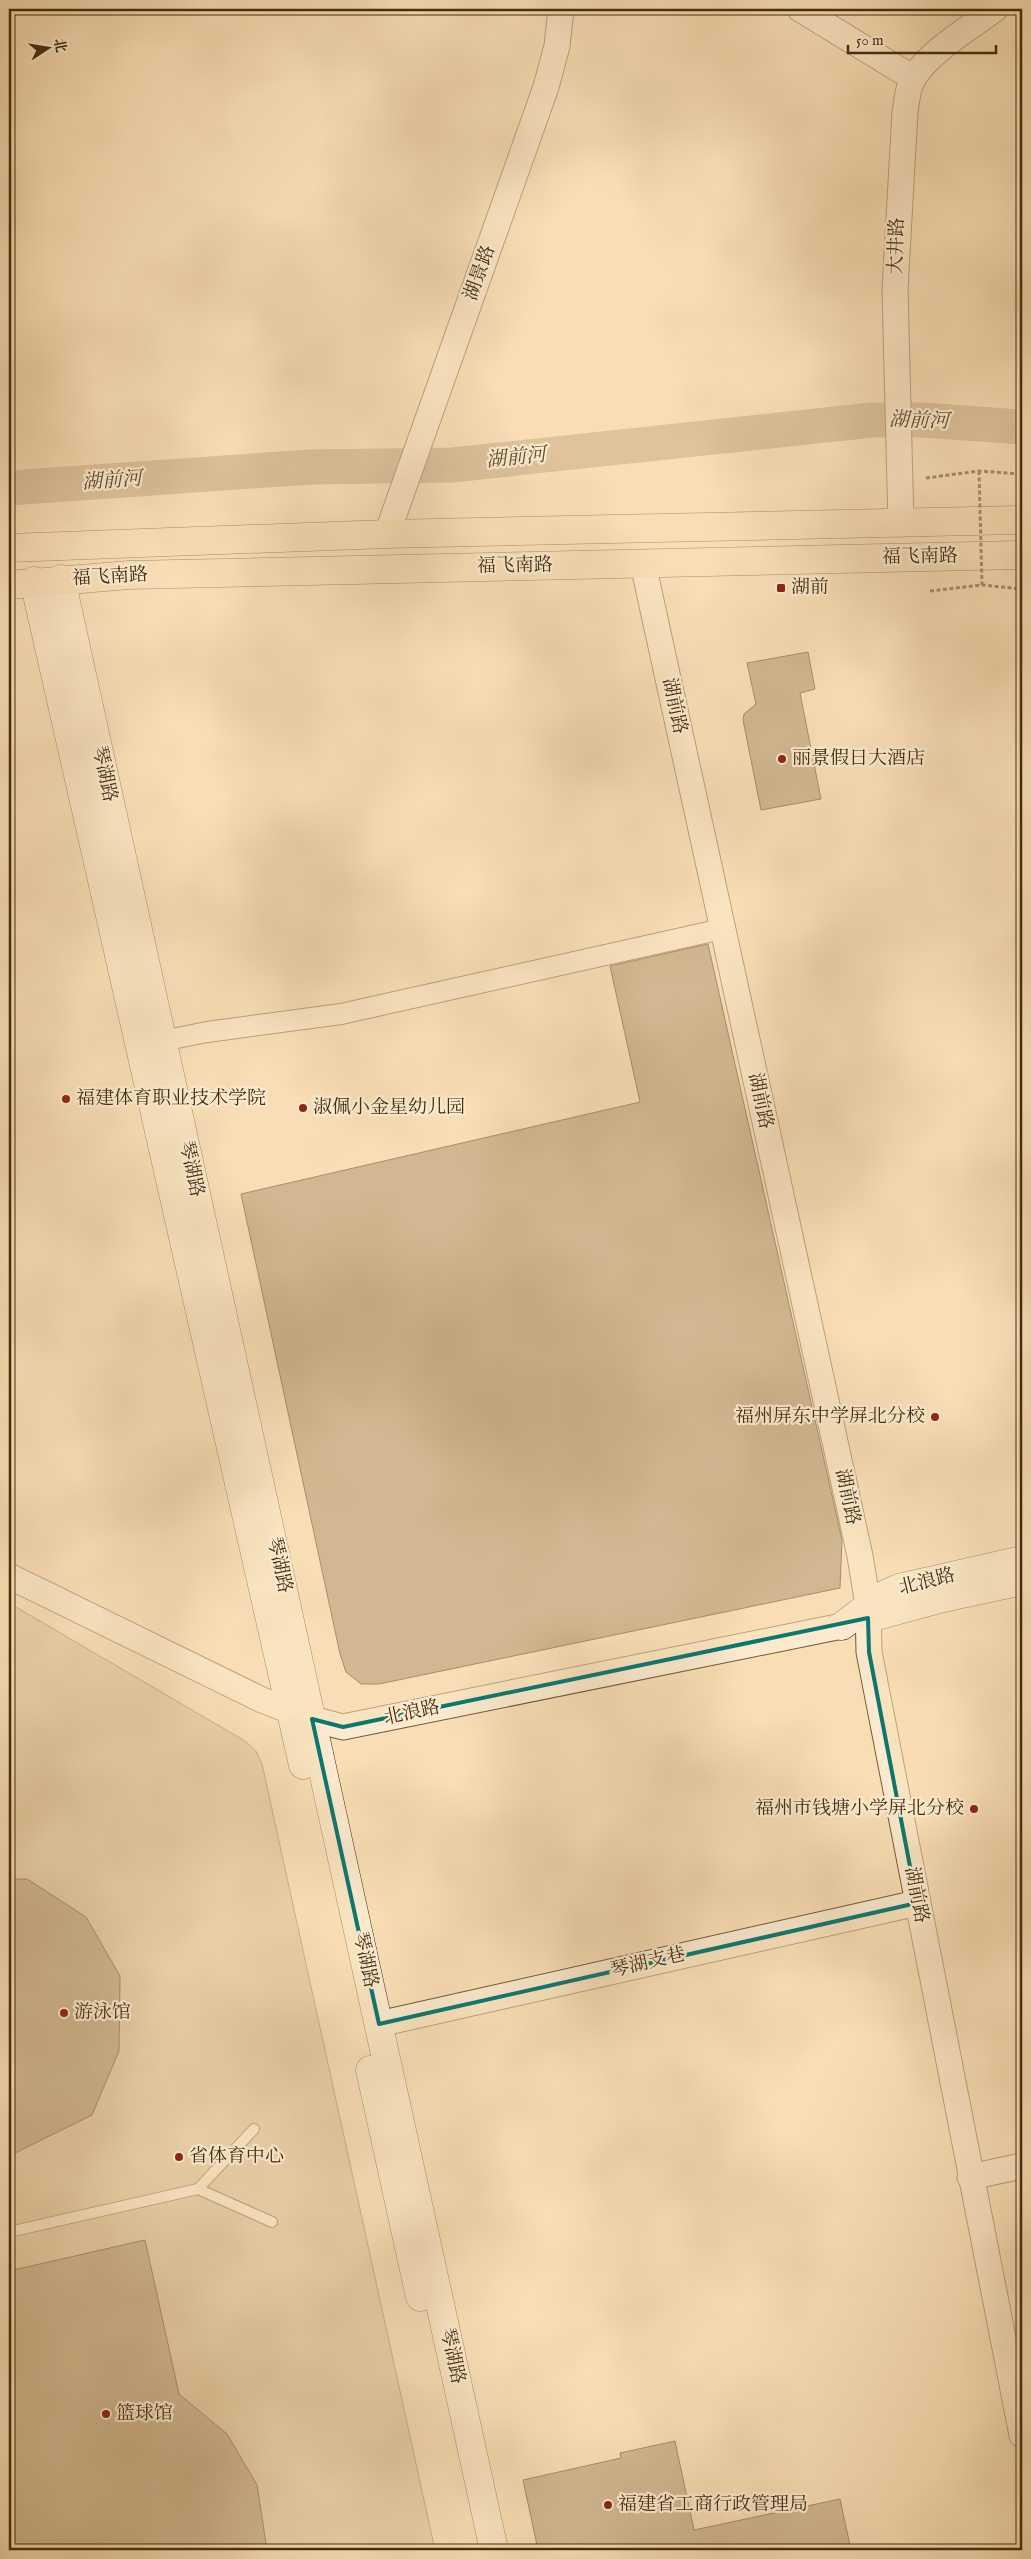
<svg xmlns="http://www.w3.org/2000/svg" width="1031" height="2559" viewBox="0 0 1031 2559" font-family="'IM FELL English','Noto Serif SC',serif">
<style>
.green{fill:#dac099;stroke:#907654}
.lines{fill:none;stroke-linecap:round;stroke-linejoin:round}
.river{stroke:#bca27d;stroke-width:35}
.building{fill:#a38965;stroke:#452d0f}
.service-casing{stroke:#725938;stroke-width:12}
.minor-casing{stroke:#725938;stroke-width:22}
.tertiary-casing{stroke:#725938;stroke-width:27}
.secondary-casing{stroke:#452d0f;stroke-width:29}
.primary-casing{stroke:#452d0f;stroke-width:29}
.path{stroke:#452d0f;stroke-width:3;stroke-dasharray:4 2.5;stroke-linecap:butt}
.service{stroke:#fbeacf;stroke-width:10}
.minor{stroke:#fbeacf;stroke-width:20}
.tertiary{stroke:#fbeacf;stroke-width:25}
.secondary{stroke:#fbeacf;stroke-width:28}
.primary{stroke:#f9deb5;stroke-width:28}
.path-bridge{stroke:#452d0f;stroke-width:3;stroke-dasharray:4 2.5;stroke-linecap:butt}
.marked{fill:none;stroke:#0f766e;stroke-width:4;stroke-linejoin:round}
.poi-dot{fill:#8f2418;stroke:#fbeacf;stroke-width:2}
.labels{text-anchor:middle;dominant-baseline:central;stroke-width:4.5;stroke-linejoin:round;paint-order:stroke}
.street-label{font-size:19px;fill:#452d0f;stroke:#fbeacf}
.poi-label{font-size:19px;fill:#452d0f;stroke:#fbeacf;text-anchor:start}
.water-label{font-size:20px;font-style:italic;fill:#634a2a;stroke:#fbeacf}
</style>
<rect width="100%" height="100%" fill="#f9deb5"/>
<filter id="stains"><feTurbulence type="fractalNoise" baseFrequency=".004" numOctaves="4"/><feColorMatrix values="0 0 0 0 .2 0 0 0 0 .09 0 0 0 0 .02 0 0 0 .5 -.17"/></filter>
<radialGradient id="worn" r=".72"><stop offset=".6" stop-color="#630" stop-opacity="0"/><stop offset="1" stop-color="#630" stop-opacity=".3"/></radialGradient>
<!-- green -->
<path class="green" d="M9 1603 245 1741 256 1751 262 1764 435 2550H9Z"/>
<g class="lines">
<!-- river -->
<path class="river" d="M9 488 310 467 452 465 872 420H923L1022 427"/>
</g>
<!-- building -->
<g class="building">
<path d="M808 652 815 689 800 693 821 799 761 810 743 720 744 714 756 704 747 663Z"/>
<path d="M708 944 842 1540 840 1588 379 1684H361L346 1672 340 1654 241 1194 640 1102 610 966Z"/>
<path d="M9 1879H27L86 1917 120 1976 119 2051 92 2115 9 2156Z"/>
<path d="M145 2240 179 2394 227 2434 257 2485 267 2550H9V2271Z"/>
<path d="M675 2441 694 2530 840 2499 851 2550H538L523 2480 621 2458 620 2453Z"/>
</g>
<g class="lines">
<defs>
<g id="service">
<path d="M198 2189 254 2129"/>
<path d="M9 2232 198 2189 272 2222"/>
</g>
<path id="minor" d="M162 1041 207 1032 341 1014 722 929"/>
<g id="tertiary">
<path d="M800 9 913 78"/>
<path d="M901 524 895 289 905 112C907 101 907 89 913 79 927 53 971 27 995 9"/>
<path d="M387 534 546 87 557 46 561 9"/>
<path d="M643 564 860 1556 868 1605 869 1652 1022 2435"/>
<path d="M9 1576 262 1700 312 1719 343 1727 842 1626"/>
<path d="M379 2024 917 1903"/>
<path d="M970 2177 1022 2166"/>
</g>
<g id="secondary">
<path d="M61 579 494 2550"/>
<path d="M34 581 303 1765"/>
<path d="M862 1620 943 1598 1022 1581"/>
<path d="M842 1626 881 1596 899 1588 1022 1560"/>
<path d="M370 2070 420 2297"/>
</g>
<g id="primary">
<path d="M9 548 387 534 1022 520"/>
<path d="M9 585 129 575 1022 555"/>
</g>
</defs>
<!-- service casing -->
<use href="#service" class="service-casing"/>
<!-- minor casing -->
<use href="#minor" class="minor-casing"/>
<!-- tertiary casing -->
<use href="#tertiary" class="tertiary-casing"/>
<!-- secondary casing -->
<use href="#secondary" class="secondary-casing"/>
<!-- primary casing -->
<use href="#primary" class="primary-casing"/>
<!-- path -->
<g class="path">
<path d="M926 478 979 471 1022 474"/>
<path d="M930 591 982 585 1022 589"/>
</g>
<!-- service -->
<use href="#service" class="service"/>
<!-- minor -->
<use href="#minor" class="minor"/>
<!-- tertiary -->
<use href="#tertiary" class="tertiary"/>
<!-- secondary -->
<use href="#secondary" class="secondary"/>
<!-- primary -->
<use href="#primary" class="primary"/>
<!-- path-bridge -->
<path class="path-bridge" d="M979 471 982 585"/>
</g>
<!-- marked area -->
<path d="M0 0H1031V2559H0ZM868 1618 869 1652 917 1903 379 2024 312 1719 343 1727Z" fill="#f9deb5" fill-opacity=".55" fill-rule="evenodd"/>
<path class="marked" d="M868 1618 869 1652 917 1903 379 2024 312 1719 343 1727Z"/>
<!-- markers -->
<g class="poi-dot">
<rect x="776" y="583" width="10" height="10" rx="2.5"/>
<circle cx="782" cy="759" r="5"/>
<circle cx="66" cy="1099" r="5"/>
<circle cx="303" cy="1108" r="5"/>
<circle cx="935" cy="1417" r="5"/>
<circle cx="974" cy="1809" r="5"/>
<circle cx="64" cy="2013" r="5"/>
<circle cx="179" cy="2157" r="5"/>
<circle cx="106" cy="2414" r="5"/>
<circle cx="608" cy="2505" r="5"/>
</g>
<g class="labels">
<!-- street labels -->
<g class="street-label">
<text transform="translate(897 246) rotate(-88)">大井路</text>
<text transform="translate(480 273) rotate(-70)">湖景路</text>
<text transform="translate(920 557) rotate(-1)">福飞南路</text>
<text transform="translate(515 566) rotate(-1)">福飞南路</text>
<text transform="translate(110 577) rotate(-3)">福飞南路</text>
<text transform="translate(674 706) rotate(78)">湖前路</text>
<text transform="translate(104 774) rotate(78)">琴湖路</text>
<text transform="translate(760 1101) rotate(78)">湖前路</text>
<text transform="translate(191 1169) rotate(78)">琴湖路</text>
<text transform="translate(847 1497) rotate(78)">湖前路</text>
<text transform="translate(279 1565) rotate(78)">琴湖路</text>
<text transform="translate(927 1582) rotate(-14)">北浪路</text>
<text transform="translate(412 1713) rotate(-12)">北浪路</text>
<text transform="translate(916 1895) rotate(79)">湖前路</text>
<text transform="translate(365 1960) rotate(78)">琴湖路</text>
<text transform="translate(648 1963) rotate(-13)">琴湖支巷</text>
<text transform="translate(452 2356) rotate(78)">琴湖路</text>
</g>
<!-- poi labels -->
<g class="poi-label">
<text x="791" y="588">湖前</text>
<text x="792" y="759">丽景假日大酒店</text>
<text x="76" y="1099">福建体育职业技术学院</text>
<text x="313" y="1108">淑佩小金星幼儿园</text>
<text x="925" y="1417" text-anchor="end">福州屏东中学屏北分校</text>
<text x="964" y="1809" text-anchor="end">福州市钱塘小学屏北分校</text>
<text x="74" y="2013">游泳馆</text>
<text x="189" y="2157">省体育中心</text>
<text x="116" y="2414">篮球馆</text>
<text x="618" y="2505">福建省工商行政管理局</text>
</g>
<!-- water labels -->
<g class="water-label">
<text transform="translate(919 421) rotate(2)">湖前河</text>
<text transform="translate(516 458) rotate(-6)">湖前河</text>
<text transform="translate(112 481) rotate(-4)">湖前河</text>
</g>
</g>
<!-- margin -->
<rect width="1031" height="2559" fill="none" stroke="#f9deb5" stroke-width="30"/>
<rect x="10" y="10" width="1011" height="2539" fill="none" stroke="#452d0f" stroke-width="2.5"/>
<rect x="15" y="15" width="1001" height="2529" fill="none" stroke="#452d0f"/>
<!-- north arrow -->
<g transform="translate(48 48) rotate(78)" stroke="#fbeacf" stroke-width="4" paint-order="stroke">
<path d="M0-4L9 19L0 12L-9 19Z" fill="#452d0f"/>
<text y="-8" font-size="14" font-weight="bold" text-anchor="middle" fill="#452d0f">北</text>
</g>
<!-- scale -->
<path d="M848 45v8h148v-8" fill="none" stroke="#452d0f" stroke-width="2.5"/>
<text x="856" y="45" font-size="15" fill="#452d0f" stroke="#fbeacf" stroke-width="4" paint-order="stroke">50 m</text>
<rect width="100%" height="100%" filter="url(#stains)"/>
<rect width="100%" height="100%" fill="url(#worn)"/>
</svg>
